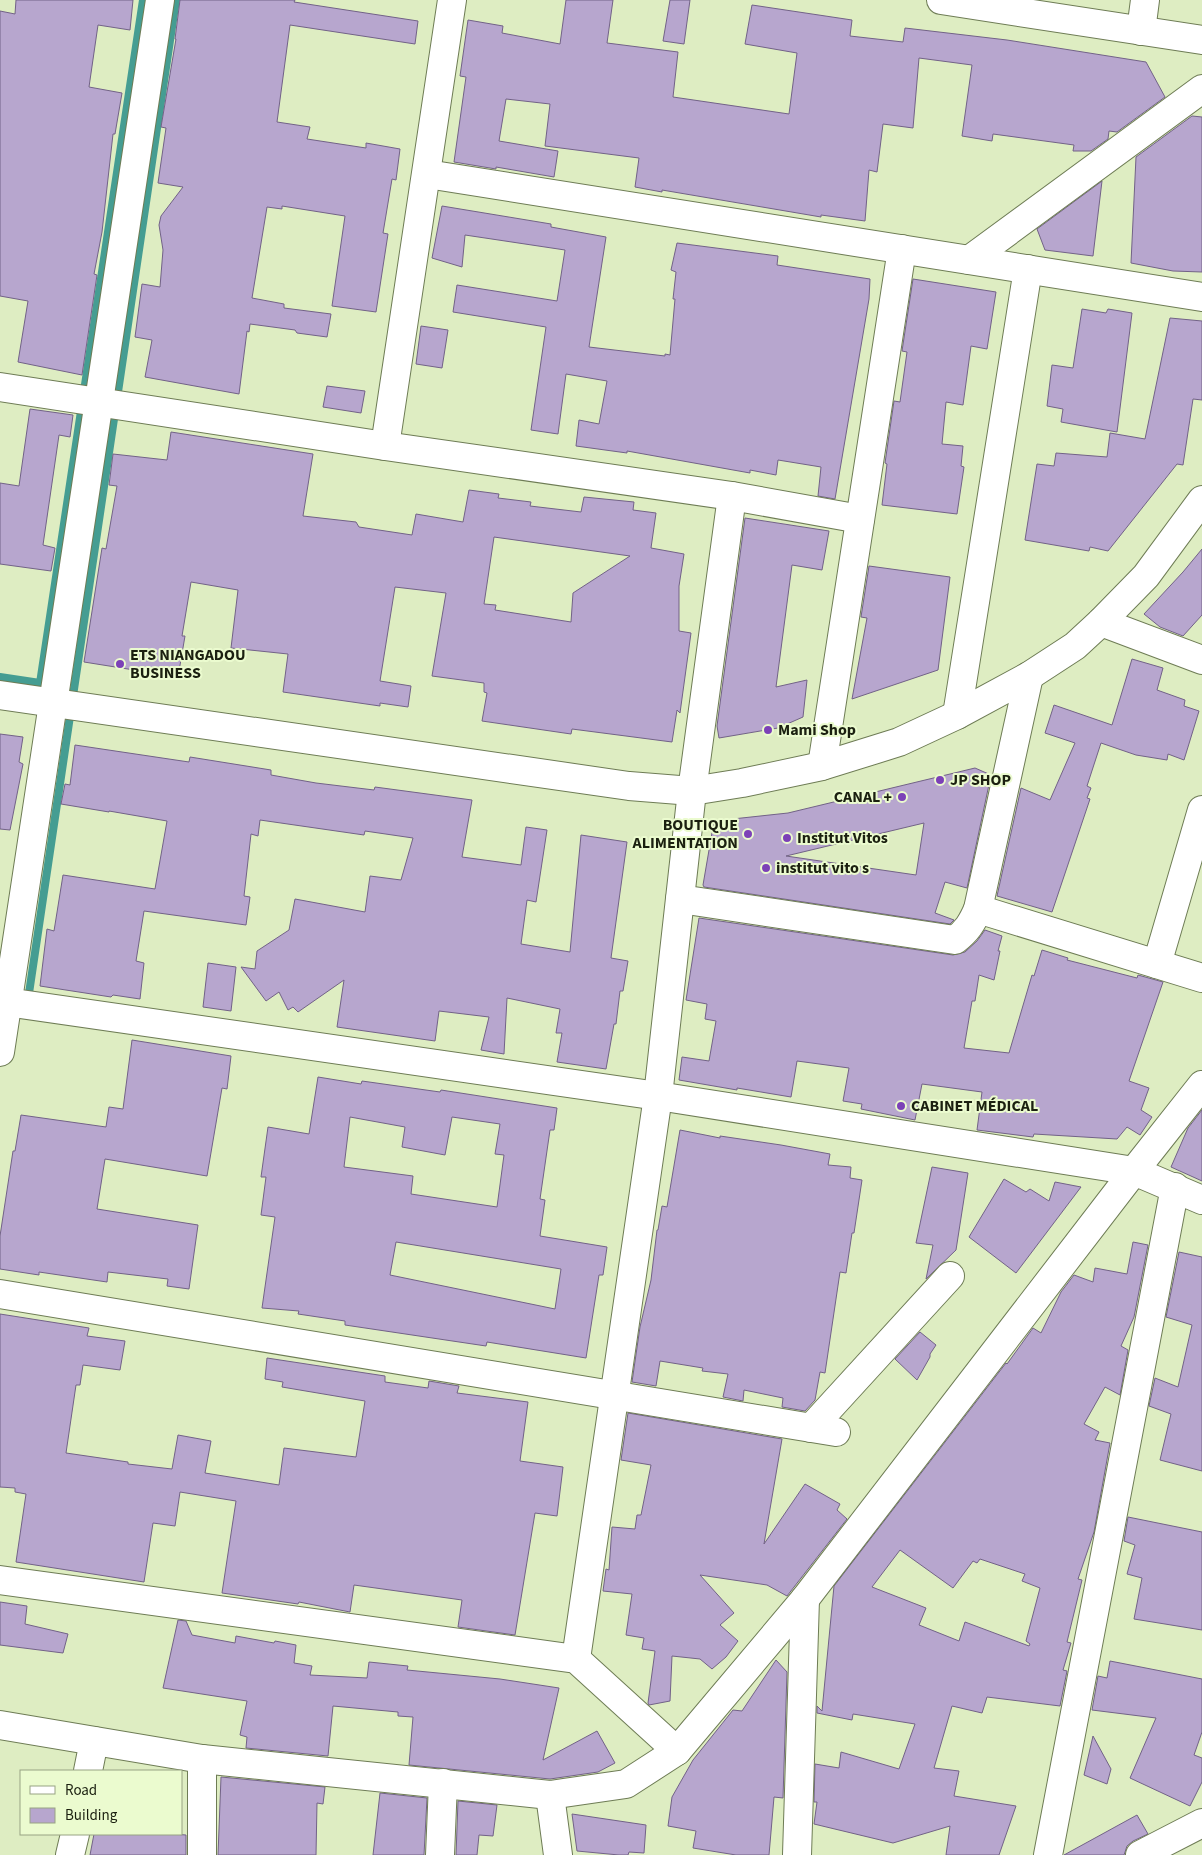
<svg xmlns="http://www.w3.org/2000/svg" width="1202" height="1855" viewBox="0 0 1202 1855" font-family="'Source Sans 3',sans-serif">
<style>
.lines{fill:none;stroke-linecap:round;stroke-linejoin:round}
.stream{stroke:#459d92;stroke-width:8}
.building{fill:#b7a6ce;stroke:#726287;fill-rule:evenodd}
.street-casing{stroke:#6e7c55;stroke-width:30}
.secondary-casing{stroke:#6e7c55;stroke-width:30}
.street{stroke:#fff;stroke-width:28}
.secondary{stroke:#fff;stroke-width:28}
.poi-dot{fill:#7c41b7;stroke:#ebfbcf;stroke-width:2}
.labels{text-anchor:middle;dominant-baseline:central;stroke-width:4;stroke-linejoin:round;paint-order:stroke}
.poi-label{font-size:16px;font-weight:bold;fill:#1b2010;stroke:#ebfbcf;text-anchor:start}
</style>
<rect width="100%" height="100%" fill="#deedc2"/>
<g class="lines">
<!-- stream -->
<g class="stream">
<path d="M0 677 40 683 143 0"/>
<path d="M28 1000 176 0"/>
</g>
</g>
<!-- building -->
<g class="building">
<path d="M16 0H133L130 30 98 25 89 87 122 93 115 134H113L102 232 94 274 97 275 82 375 18 362 28 301 0 296V11L15 14Z"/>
<path d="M180 0H295L294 2 418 21 415 44 290 25 277 122 310 127 307 139 366 148V143L400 149 396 180 392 179 383 233 388 234 376 312 332 306 345 216 282 206V209L267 207 252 298 284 304V308L331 314 327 337 297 333 295 330 250 324 249 332 247 331 239 394 145 377 152 340 135 337 142 284 160 287 163 250 159 225 161 216 183 187 158 183 166 128 161 127 176 39H175Z"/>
<path d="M566 0H613L607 43 678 52 673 97 789 114 797 53 745 44 752 5 852 20 850 36 903 42 905 28 1007 40 1146 62 1165 97 1117 132 1109 131 1108 139 1091 151H1073L1074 145 993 134 992 141 962 136 972 65 919 58 913 128 883 124 877 172 869 170 865 221 821 215V217L662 190V192L635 187 639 158 545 146 550 104 506 99 499 141 558 151 554 177 496 167V169L454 162 466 77 460 76 468 20 503 26 502 33 560 44Z"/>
<path d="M670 0H690L684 44 663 41Z"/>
<path d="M1192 116 1202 117V272L1173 271 1131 263 1136 157Z"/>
<path d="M1102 181 1093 256 1045 250 1037 229Z"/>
<path d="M442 206 551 224V227L606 237 589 347 665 356V354L670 355 675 299H673L676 272 671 270 677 243 778 256 777 265 870 279 869 299 835 499 818 496 821 467 778 460 776 475 750 470V473L627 451V453L576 446 579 420 599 424 607 381 566 374 558 434 531 430 546 327 453 312 457 285 557 301 565 250 465 235 462 267 432 258Z"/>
<path d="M913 279 996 292 987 349 971 346 963 405 946 402 942 444 963 446 961 466 964 467 957 514 882 505 887 464 885 463 894 401 900 402 907 352 902 351Z"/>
<path d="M1082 309 1106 313 1108 309 1132 313 1117 432 1061 422 1063 409 1047 406 1052 365 1073 368Z"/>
<path d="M1170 318 1202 321V400L1193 399 1183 465 1177 464 1108 551 1090 547 1089 551 1025 540 1037 464 1054 466 1056 453 1107 457 1110 433 1145 439Z"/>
<path d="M421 326 448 330 442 368 416 364Z"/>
<path d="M327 386 365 391 361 413 323 407Z"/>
<path d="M30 409 73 415 70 437 59 435 43 545 55 548 51 571 0 564V483L19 486Z"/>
<path d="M171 432 313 454 303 516 356 522 359 527 412 535 416 514 463 522 469 490 499 494 498 498 531 502 530 506 581 512 584 497 634 502 633 510 656 513 651 548 684 554 679 586V631L691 633 680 713 677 710 672 742 572 729 571 734 482 721 487 693 484 692V683L432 676 446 593 395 587 380 681 411 686 408 707 380 703V706L283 692 288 654 231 648 238 590 191 582 182 636H185L178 677 84 662 102 548 106 549 117 486 109 485 113 454 167 460ZM494 537 630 556 573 593 571 622 495 610 496 605 484 604Z"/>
<path d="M745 518 829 531 822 570 792 565 776 687 807 680 803 717 778 728 719 738 717 726Z"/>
<path d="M1202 549V615L1183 636 1160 627 1144 614 1183 572Z"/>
<path d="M869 566 950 577 938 670 852 699 867 618 861 617Z"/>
<path d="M1132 659 1163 668 1157 690 1185 700 1184 706 1199 711 1184 760 1168 754 1167 760 1136 755 1101 743 1087 786 1091 788 1087 798 1090 799 1052 912 997 896 1021 788 1050 800 1075 743 1045 733 1054 705 1112 725Z"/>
<path d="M0 734 23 737 19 762 23 764 10 830 0 829Z"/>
<path d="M75 745 189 762 190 757 271 770V775L316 783 374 790 375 787 472 800 462 857 521 865 526 827 547 830 536 902 527 900 521 944 570 952 581 835 627 842 611 958 628 961 623 991H620L616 1024H614L606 1069 557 1062 562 1033H556L560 1009 507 998 504 1054 481 1050 489 1017 439 1011 435 1041 337 1027 344 980 298 1012 293 1007 288 1010 279 992 266 1001 241 967 255 969 257 951 289 930 295 899 365 912 370 876 401 880 413 838 365 831 364 835 260 820 258 836 251 834 244 896 250 897 246 925 144 911 136 961 144 963 140 999 113 995 111 997 40 986 47 929 54 931 63 875 155 889 167 821 109 811V812L61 804 65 784 70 785Z"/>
<path d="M975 768 991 775 967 888 945 882 935 913 954 920 950 924 704 887 703 885 714 821 788 813ZM924 823 916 875 786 856Z"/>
<path d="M699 918 953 955 965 952 977 941 985 930 1002 936 998 951H1000L994 980 979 975 975 1001H972L964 1048 1009 1053 1032 975 1034 976 1042 950 1068 958 1067 960 1137 978 1138 975 1163 982 1129 1081 1149 1088 1141 1110 1152 1117 1140 1135 1127 1127 1117 1139 1034 1134 1033 1137 977 1130 982 1092 922 1084 915 1120 861 1109 862 1104 843 1101 849 1068 797 1061 791 1097 737 1088V1090L679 1080 682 1057 709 1061 716 1021 705 1019 707 1004 686 1000Z"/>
<path d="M208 963 236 967 231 1011 203 1007Z"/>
<path d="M132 1040 231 1056 227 1089 222 1088 207 1176 105 1159 97 1209 198 1225 189 1289 167 1286 168 1279 108 1272 107 1282 39 1272V1275L0 1269V1236L13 1151H15L21 1115 106 1127 109 1107 123 1109Z"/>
<path d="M318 1077 361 1084 362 1081 440 1092 441 1090 557 1108 554 1130H550L540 1199 545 1200 540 1236 607 1247 603 1275H599L586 1358 487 1342 486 1346 345 1325V1321L298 1314 299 1311 262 1308 275 1217 261 1215 266 1177H261L268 1127 309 1134ZM350 1117 405 1127 402 1147 445 1155 452 1117 500 1124 495 1154 504 1155 497 1207 411 1194 413 1176 344 1167ZM396 1242 561 1269 555 1309 390 1275Z"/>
<path d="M1202 1110V1181L1171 1167 1188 1128Z"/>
<path d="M680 1130 720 1138V1136L781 1145 830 1154 828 1165 851 1167 850 1178 862 1180 854 1233H852L846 1273 840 1272 825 1373 820 1372 815 1400 805 1411 782 1407 783 1398 744 1390 743 1401 723 1397 728 1374 702 1371 703 1368 660 1361 656 1386 632 1382 640 1327 651 1280 657 1230H658L662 1206 667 1207Z"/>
<path d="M932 1167 968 1173 956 1250 926 1279 933 1245 916 1243Z"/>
<path d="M1004 1179 1026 1192 1030 1189 1049 1201 1055 1182 1081 1187 1016 1273 969 1237Z"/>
<path d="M1133 1242 1148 1245 1134 1317 1121 1346 1128 1350 1120 1395 1105 1387 1084 1424 1099 1432 1095 1440 1110 1443 1094 1532 1078 1579 1082 1580 1067 1642 1071 1643 1063 1670 1067 1671 1060 1706 987 1697 982 1713 952 1706 934 1768 959 1771 954 1796 1016 1806 999 1855H946L950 1826 893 1843 814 1824 817 1802H814L815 1764 839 1768 841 1752 899 1769 915 1724 853 1714 852 1720 817 1713V1706L822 1711 834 1586 1006 1363 1007 1364 1033 1328 1041 1333 1061 1292 1074 1275 1093 1282 1095 1268 1127 1274ZM900 1550 953 1588 973 1561 977 1563 980 1559 1025 1574 1022 1581 1040 1588 1026 1641 1030 1644 1029 1646 965 1622 959 1641 919 1625 926 1608 872 1587Z"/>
<path d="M1179 1252 1202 1257V1471L1160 1460 1171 1414 1149 1406 1155 1378 1178 1387 1192 1325 1166 1317Z"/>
<path d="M0 1314 89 1328 87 1336 125 1341 120 1370 83 1365 80 1385H76L66 1453 128 1462V1464L172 1469 178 1435 211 1441 205 1473 279 1485 284 1448 356 1457 365 1401 282 1387 283 1382 265 1379 267 1358 385 1376V1382L428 1388 429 1381 459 1386 457 1393 528 1402 520 1461 563 1467 557 1516 535 1513 515 1635 458 1627 462 1600 354 1585 350 1612 299 1602 298 1604 222 1593 236 1501 180 1492 175 1526 153 1523 144 1582 16 1562 26 1494 15 1492V1488L0 1487Z"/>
<path d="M920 1332 936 1345 930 1354V1357L917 1380 895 1359Z"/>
<path d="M628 1413 782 1439 764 1544 805 1484 840 1504 837 1510 847 1519 787 1596 767 1585 700 1575 734 1613 720 1625 738 1641 726 1657 712 1669 700 1659 672 1656 670 1701 649 1705 648 1703 655 1651 642 1649 644 1638 626 1635 632 1594 603 1591 606 1569 609 1570 612 1527 635 1529 637 1515H641L651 1465 621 1460Z"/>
<path d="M1128 1517 1202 1532V1630L1134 1619 1142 1578 1127 1574 1135 1545 1124 1541Z"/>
<path d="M0 1602 27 1606 25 1624 68 1634 63 1653 0 1645Z"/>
<path d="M178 1620 186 1621 192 1635 235 1643 236 1636 274 1643 275 1641 296 1645 294 1663 312 1666 310 1675 367 1678 369 1662 408 1666 407 1670 500 1679 559 1688 543 1760 597 1731 615 1763 598 1772 550 1779 409 1765 413 1717 398 1716V1712L333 1706 328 1756 246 1748 247 1737 240 1735 247 1701 163 1688Z"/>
<path d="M776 1660 787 1672 783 1798 774 1797 769 1855H736L693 1848 696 1831 668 1826 672 1797 693 1760 733 1710 742 1711Z"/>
<path d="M1110 1661 1202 1679V1732L1194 1755 1202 1758V1782L1190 1806 1130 1778 1156 1718 1092 1710 1098 1676 1107 1678Z"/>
<path d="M1093 1736 1111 1769 1107 1784 1084 1775Z"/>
<path d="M221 1777 325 1787 323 1804 317 1803 316 1855H218Z"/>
<path d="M380 1793 427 1798 424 1855H373Z"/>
<path d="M458 1801 497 1805 493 1836 479 1835 477 1855H456Z"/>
<path d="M572 1814 646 1825 644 1853 629 1852 628 1855H619L577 1851Z"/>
<path d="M1137 1815 1148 1834 1133 1841 1127 1846 1124 1855H1064Z"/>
<path d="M94 1834H173L186 1835V1855H90Z"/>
</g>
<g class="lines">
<defs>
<g id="street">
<path d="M941 0 1202 40"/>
<path d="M1141 31 1145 0"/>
<path d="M427 174 1202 297"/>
<path d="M969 260 1202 89"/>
<path d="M0 387 385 446 732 496 860 519"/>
<path d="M385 446 452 0"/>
<path d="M1101 622 1202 660"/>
<path d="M957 715 1028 269"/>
<path d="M822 766 902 249"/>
<path d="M680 899 955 940C967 931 972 923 978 909L1029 676"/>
<path d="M978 909 1202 978"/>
<path d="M1157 964 1202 810"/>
<path d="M0 1001 658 1096 1134 1171 1202 1200"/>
<path d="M0 1052 160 0"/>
<path d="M0 1294 836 1432"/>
<path d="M811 1428 950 1276"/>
<path d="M0 1580 576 1659 677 1751"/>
<path d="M576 1659 658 1096 692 791 732 496"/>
<path d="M0 1725 202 1759 550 1795 626 1784 677 1751 805 1599 1134 1171 1202 1085"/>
<path d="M202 1759V1855"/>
<path d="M88 1771 94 1741"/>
<path d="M550 1795 558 1855"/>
<path d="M70 1855 75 1834"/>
<path d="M440 1855 443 1783"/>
<path d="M797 1855 805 1599"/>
<path d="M1048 1855 1175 1187"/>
<path d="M1140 1855 1202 1823"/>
</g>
<path id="secondary" d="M0 695 629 786 692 791 742 783 822 766 899 742 957 715 1029 676 1075 646 1101 622 1146 576 1202 500"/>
</defs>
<!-- street casing -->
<use href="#street" class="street-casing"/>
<!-- secondary casing -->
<use href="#secondary" class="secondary-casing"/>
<!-- street -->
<use href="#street" class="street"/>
<!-- secondary -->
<use href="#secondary" class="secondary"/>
</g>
<!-- markers -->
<g class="poi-dot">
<circle cx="120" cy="664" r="5"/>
<circle cx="768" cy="730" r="5"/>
<circle cx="940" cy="780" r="5"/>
<circle cx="902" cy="797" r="5"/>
<circle cx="748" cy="834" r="5"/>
<circle cx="787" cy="838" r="5"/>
<circle cx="766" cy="868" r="5"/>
<circle cx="901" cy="1106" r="5"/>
</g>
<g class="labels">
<!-- poi labels -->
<g class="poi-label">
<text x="130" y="655">ETS NIANGADOU<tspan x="130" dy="18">BUSINESS</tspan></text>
<text x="778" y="730">Mami Shop</text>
<text x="950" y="780">JP SHOP</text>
<text x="892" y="797" text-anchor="end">CANAL +</text>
<text x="738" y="825" text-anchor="end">BOUTIQUE<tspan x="738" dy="18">ALIMENTATION</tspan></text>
<text x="797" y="838">Institut Vitos</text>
<text x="776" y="868">institut vito s</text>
<text x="911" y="1106">CABINET MÉDICAL</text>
</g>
</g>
<!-- legend -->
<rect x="20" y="1770" width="162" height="65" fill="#ebfbcf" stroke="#98a383"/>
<rect x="30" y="1786" width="25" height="8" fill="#ffffff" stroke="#98a383"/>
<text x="65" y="1795" font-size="15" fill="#1b2010">Road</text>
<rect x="30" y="1808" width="25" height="15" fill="#b7a6ce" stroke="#98a383"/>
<text x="65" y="1820" font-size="15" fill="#1b2010">Building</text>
</svg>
